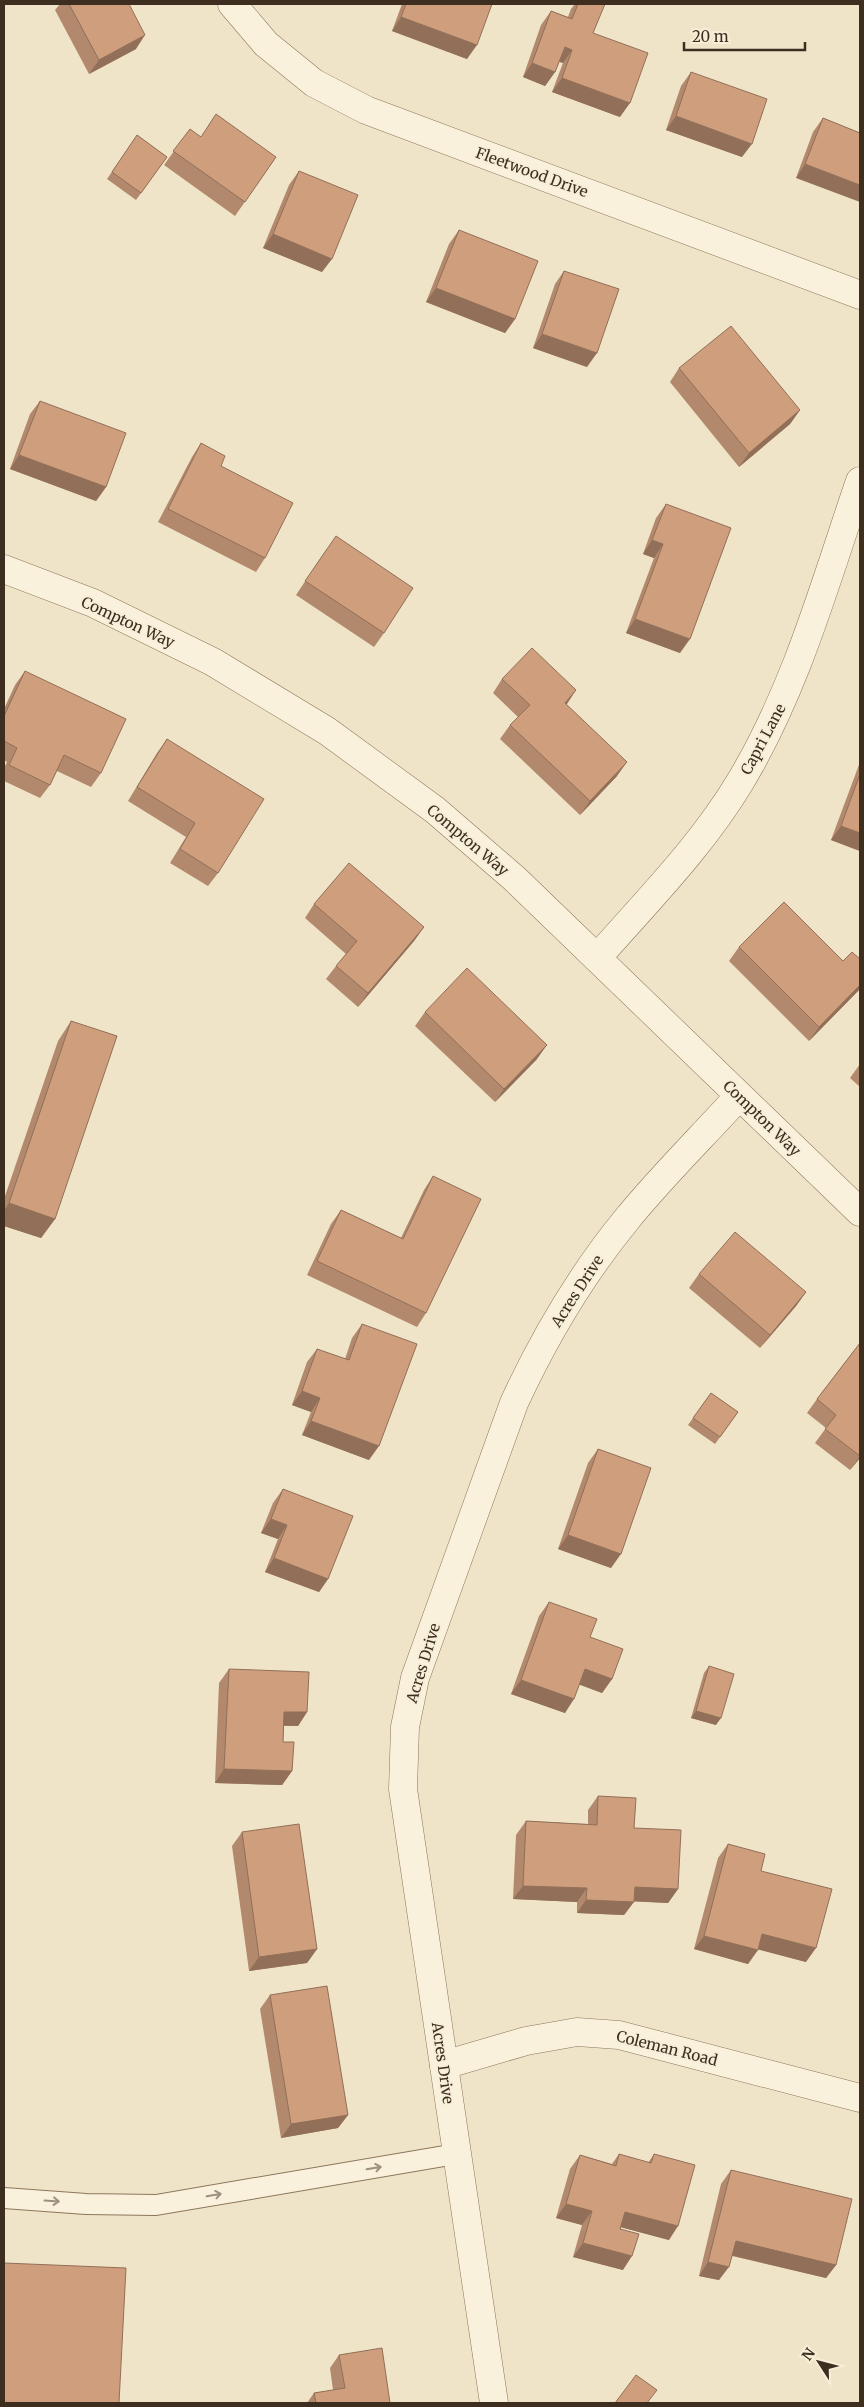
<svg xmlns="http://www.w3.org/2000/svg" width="864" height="2407" viewBox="0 0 864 2407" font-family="Merriweather,serif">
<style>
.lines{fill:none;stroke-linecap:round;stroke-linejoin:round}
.service-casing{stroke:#8d765c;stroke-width:22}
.minor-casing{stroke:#8d765c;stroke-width:29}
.service{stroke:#faf1dc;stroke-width:20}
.minor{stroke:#faf1dc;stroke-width:28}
.wall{fill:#b2896c}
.shaded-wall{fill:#916f58}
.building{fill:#cf9f7d;stroke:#916f58}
.oneway{stroke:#9c907e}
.labels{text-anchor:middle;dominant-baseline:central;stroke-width:4;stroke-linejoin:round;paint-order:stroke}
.street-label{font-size:15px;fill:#3d2e20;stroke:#f7eed8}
</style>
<rect width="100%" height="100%" fill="#f0e4c8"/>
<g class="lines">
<defs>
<path id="service" d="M4 2198 86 2204 156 2205 456 2154"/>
<g id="minor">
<path d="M232 4 266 44 314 83 366 110 860 295"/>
<path d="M4 569 93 603 213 662 327 731 435 810 515 879 860 1212"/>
<path d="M597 958C646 902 701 847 740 782 796 689 825 583 860 481"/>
<path d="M444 2065 526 2041 577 2032 619 2035 860 2098"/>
<path d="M494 2403 403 1789 405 1727 415 1678 514 1403C544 1338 581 1275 627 1219 662 1176 702 1137 739 1096"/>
</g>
</defs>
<!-- service casing -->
<use href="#service" class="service-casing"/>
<!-- minor casing -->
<use href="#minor" class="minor-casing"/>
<!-- service -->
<use href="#service" class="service"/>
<!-- minor -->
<use href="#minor" class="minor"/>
</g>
<!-- wall -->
<g class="wall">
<path d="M60 4H129L136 49 89 74 55 10Z"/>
<path d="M402 4H492L467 59 392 31Z"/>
<path d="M575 4H604L593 33 620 117 552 92 563 63 559 62 555 72 545 86 523 77 541 25 551 11 568 17 571 9Z"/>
<path d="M691 72 742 157 666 130 681 86Z"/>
<path d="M823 118 860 133 796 178 813 132Z"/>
<path d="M190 129 200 137 276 157 235 216 164 165Z"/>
<path d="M137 135 167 157 136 200 107 179Z"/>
<path d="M299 171 322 272 263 248 289 185Z"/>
<path d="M459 230 515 319 505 333 426 302 449 244Z"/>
<path d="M564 271 587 367 533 348 555 284Z"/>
<path d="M679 368 800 410 790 424 739 467 670 382Z"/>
<path d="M40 401 106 487 96 501 10 469 30 414Z"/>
<path d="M201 443 221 466 265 558 256 572 158 522 192 457Z"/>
<path d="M666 504 680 653 626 633 654 558 643 554 656 518Z"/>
<path d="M326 550 384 633 374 647 296 595Z"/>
<path d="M25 671 101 773 91 787 57 771 50 785 40 798 4 781V768L7 762 4 760V709L15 685Z"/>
<path d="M502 679 566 704 617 776 580 815 500 739 510 725 518 717 493 693Z"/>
<path d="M167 739 218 873 208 886 170 863 186 837 128 801 157 753Z"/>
<path d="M860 762V851L831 840Z"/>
<path d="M314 904 424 927 414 941 358 1007 326 979 336 966 346 954 305 918Z"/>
<path d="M739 947 843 961 860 989 809 1041 729 961Z"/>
<path d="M425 1012 537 1059 495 1102 415 1026Z"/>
<path d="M71 1021 55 1219 41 1238 4 1226V1199L58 1041Z"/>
<path d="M860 1064V1087L850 1078Z"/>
<path d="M433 1176 426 1313 417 1327 307 1275 331 1224 341 1210 401 1238 424 1190Z"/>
<path d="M699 1274 806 1292 796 1306 760 1348 689 1288Z"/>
<path d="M362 1324 369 1460 302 1435 311 1412 292 1405 307 1362 317 1349 345 1359 352 1338Z"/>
<path d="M860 1343V1458L850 1470 815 1443 826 1428 807 1413 817 1399Z"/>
<path d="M711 1393 738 1412 715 1444 688 1425Z"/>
<path d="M598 1449 611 1568 558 1549 588 1463Z"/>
<path d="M283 1489 328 1579 319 1592 265 1572 278 1539 261 1533 273 1503Z"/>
<path d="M549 1602 590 1637 612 1679 602 1693 579 1684 565 1713 511 1694 539 1616Z"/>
<path d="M709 1666 716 1725 691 1718 704 1673Z"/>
<path d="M229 1669 307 1712 298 1726H284L283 1742 292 1771 282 1785 215 1783 219 1683Z"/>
<path d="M598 1796 634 1828 678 1889 668 1903 634 1901 624 1915 577 1913V1902L513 1899 516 1835 526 1821 588 1824V1810Z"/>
<path d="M242 1832 317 1949 307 1963 249 1971 232 1846Z"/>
<path d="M728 1844 761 1871 806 1962 758 1949 748 1964 694 1949 718 1858Z"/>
<path d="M270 1995 348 2115 338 2128 281 2138 260 2009Z"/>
<path d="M619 2154 648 2163 654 2154 669 2240 621 2227 623 2270 573 2257 582 2225 556 2218 570 2169 580 2155 612 2164Z"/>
<path d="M731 2170 836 2265 826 2278 732 2256 719 2280 699 2276 721 2184Z"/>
<path d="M339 2355 390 2403H307L314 2393 333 2390 330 2368Z"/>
</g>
<!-- shaded-wall -->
<g class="shaded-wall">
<path d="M401 17 477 45 467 59 392 31Z"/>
<path d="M145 35 136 49 89 74 99 60Z"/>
<path d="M565 47 572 50 563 63 555 60Z"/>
<path d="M532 63 555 72 545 86 523 77Z"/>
<path d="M562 78 630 103 620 117 552 92Z"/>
<path d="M676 116 752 144 742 157 666 130Z"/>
<path d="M805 164 860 185V202L796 178Z"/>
<path d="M273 234 332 259 322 272 263 248Z"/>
<path d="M436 288 515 319 505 333 426 302Z"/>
<path d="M542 334 597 353 587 367 533 348Z"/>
<path d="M800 410 790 424 739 467 749 453Z"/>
<path d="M19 455 106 487 96 501 10 469Z"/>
<path d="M652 540 663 544 654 558 643 554Z"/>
<path d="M635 619 690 639 680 653 626 633Z"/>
<path d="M576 690 567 704 555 717 565 703Z"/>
<path d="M627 762 617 776 580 815 590 801Z"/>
<path d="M841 826 860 833V851L831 840Z"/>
<path d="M424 927 414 941 358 1007 368 993Z"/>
<path d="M860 985V989L809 1041 819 1027Z"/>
<path d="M547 1045 537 1059 495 1102 504 1089Z"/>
<path d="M9 1203 55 1219 41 1238 4 1226V1211Z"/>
<path d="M806 1292 796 1306 760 1348 770 1335Z"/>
<path d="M302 1391 320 1398 311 1412 292 1405Z"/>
<path d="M311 1421 379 1446 369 1460 302 1435Z"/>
<path d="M860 1456V1458L850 1470Z"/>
<path d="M271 1519 287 1525 278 1539 261 1533Z"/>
<path d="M568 1535 621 1554 611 1568 558 1549Z"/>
<path d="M274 1558 328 1579 319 1592 265 1572Z"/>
<path d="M585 1669 612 1679 602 1693 575 1683Z"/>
<path d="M521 1680 574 1699 565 1713 511 1694Z"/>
<path d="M696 1711 721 1718 716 1725 691 1718Z"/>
<path d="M284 1712H307L298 1726 275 1725Z"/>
<path d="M224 1769 292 1771 282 1785 215 1783Z"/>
<path d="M523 1886 587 1888 577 1902 513 1899Z"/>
<path d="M635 1887 678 1889 668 1903 625 1901Z"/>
<path d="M586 1900 634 1902 624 1915 577 1913Z"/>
<path d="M762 1934 816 1948 806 1962 753 1948Z"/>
<path d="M704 1936 758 1950 748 1964 694 1949Z"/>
<path d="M317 1949 307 1963 249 1971 259 1957Z"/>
<path d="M348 2115 338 2128 281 2138 291 2124Z"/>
<path d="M566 2204 592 2211 582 2225 556 2218Z"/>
<path d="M625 2212 678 2226 669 2240 616 2226Z"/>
<path d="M736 2241 836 2265 826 2278 726 2254Z"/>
<path d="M583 2243 632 2256 623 2270 573 2257Z"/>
<path d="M708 2262 729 2267 719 2280 699 2276Z"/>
</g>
<!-- building -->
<g class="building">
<path d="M69 4H129L145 35 99 60Z"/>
<path d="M406 4H492L477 45 401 17Z"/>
<path d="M578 4H605L593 33 648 53 630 103 562 78 572 50 565 47 555 72 532 63 551 11 572 19Z"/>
<path d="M691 72 767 99 752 144 676 116Z"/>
<path d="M216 114 276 157 245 202 173 151 190 129 201 137Z"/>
<path d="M823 118 860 133V185L805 164Z"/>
<path d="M137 135 167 157 141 193 112 172Z"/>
<path d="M299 171 358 195 332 259 273 234Z"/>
<path d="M459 230 538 261 515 319 436 288Z"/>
<path d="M564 271 619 289 597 353 542 334Z"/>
<path d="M731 326 800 410 749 453 679 368Z"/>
<path d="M40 401 126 433 106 487 19 455Z"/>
<path d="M201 443 225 456 221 466 293 503 265 558 168 509Z"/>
<path d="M666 504 731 528 690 639 635 619 663 544 652 540Z"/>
<path d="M336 536 413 588 384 633 305 581Z"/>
<path d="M532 648 576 690 565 703 627 762 590 801 510 725 530 705 502 679Z"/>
<path d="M25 671 126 719 101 773 64 755 50 785 9 765 17 748 4 741V716Z"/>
<path d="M167 739 264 799 218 873 180 849 195 823 137 787Z"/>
<path d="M860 774V833L841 826Z"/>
<path d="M349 863 424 927 368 993 336 966 357 941 314 904Z"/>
<path d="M784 902 843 961 852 952 860 959V985L819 1027 739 947Z"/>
<path d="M467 968 547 1045 504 1089 425 1012Z"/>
<path d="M71 1021 117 1036 55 1219 9 1203Z"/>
<path d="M433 1176 481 1199 426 1313 317 1261 341 1210 403 1239Z"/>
<path d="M735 1232 806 1292 770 1335 699 1274Z"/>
<path d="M362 1324 417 1344 379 1446 311 1421 320 1398 302 1391 317 1349 349 1360Z"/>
<path d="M860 1343V1456L825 1429 836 1415 817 1399Z"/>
<path d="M711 1393 738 1412 720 1437 693 1418Z"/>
<path d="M598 1449 651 1468 621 1554 568 1535Z"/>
<path d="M283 1489 353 1516 328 1579 274 1558 287 1525 271 1519Z"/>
<path d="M549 1602 597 1619 590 1637 623 1649 612 1679 585 1669 574 1699 521 1680Z"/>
<path d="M709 1666 734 1674 721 1718 696 1711Z"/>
<path d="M229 1669 309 1672 307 1712H284L283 1742H294L292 1771 224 1769Z"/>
<path d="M598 1796 636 1798 634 1828 681 1830 678 1889 635 1887 634 1902 586 1900 587 1888 523 1886 526 1821 597 1825Z"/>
<path d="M299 1824 317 1949 259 1957 242 1832Z"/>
<path d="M728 1844 765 1854 761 1871 832 1889 816 1948 762 1934 758 1950 704 1936Z"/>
<path d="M327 1986 348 2115 291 2124 270 1995Z"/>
<path d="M619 2154 651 2163 654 2154 695 2165 678 2226 625 2212 620 2229 639 2234 632 2256 583 2243 592 2211 566 2204 580 2155 616 2166Z"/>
<path d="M731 2170 852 2199 836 2265 736 2241 729 2267 708 2262Z"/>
<path d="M4 2263 126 2268 119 2403H4Z"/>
<path d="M382 2348 390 2403H316L314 2393 345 2388 339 2355Z"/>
<path d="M636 2375 657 2390 647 2403H615Z"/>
</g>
<!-- one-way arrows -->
<defs><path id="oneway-shaft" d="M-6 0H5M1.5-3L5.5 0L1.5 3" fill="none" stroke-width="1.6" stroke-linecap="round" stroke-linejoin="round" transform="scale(1.25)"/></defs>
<g class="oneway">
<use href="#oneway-shaft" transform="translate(374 2168) rotate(-10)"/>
<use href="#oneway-shaft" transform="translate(214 2195) rotate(-10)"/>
<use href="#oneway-shaft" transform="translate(52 2201) rotate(4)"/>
</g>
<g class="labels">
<!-- street labels -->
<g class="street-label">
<text transform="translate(532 172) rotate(20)">Fleetwood Drive</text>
<text transform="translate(128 622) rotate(25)">Compton Way</text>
<text transform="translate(763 739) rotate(-62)">Capri Lane</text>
<text transform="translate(468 840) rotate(40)">Compton Way</text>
<text transform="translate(762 1118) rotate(44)">Compton Way</text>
<text transform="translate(577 1291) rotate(-57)">Acres Drive</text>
<text transform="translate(423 1663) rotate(-73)">Acres Drive</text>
<text transform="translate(667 2048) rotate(14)">Coleman Road</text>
<text transform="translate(443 2063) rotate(82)">Acres Drive</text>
</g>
</g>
<!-- border -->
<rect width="864" height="2407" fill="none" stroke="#3d2e20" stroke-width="10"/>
<!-- north arrow -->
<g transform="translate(819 2362) rotate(306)" stroke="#f7eed8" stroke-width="4" paint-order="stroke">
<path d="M0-4L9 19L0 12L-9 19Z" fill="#3d2e20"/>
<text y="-8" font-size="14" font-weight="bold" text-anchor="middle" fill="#3d2e20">N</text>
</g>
<!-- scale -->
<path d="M684 42v8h121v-8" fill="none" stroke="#3d2e20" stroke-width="2.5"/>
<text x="692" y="42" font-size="15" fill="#3d2e20" stroke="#f7eed8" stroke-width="4" paint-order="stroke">20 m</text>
</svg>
